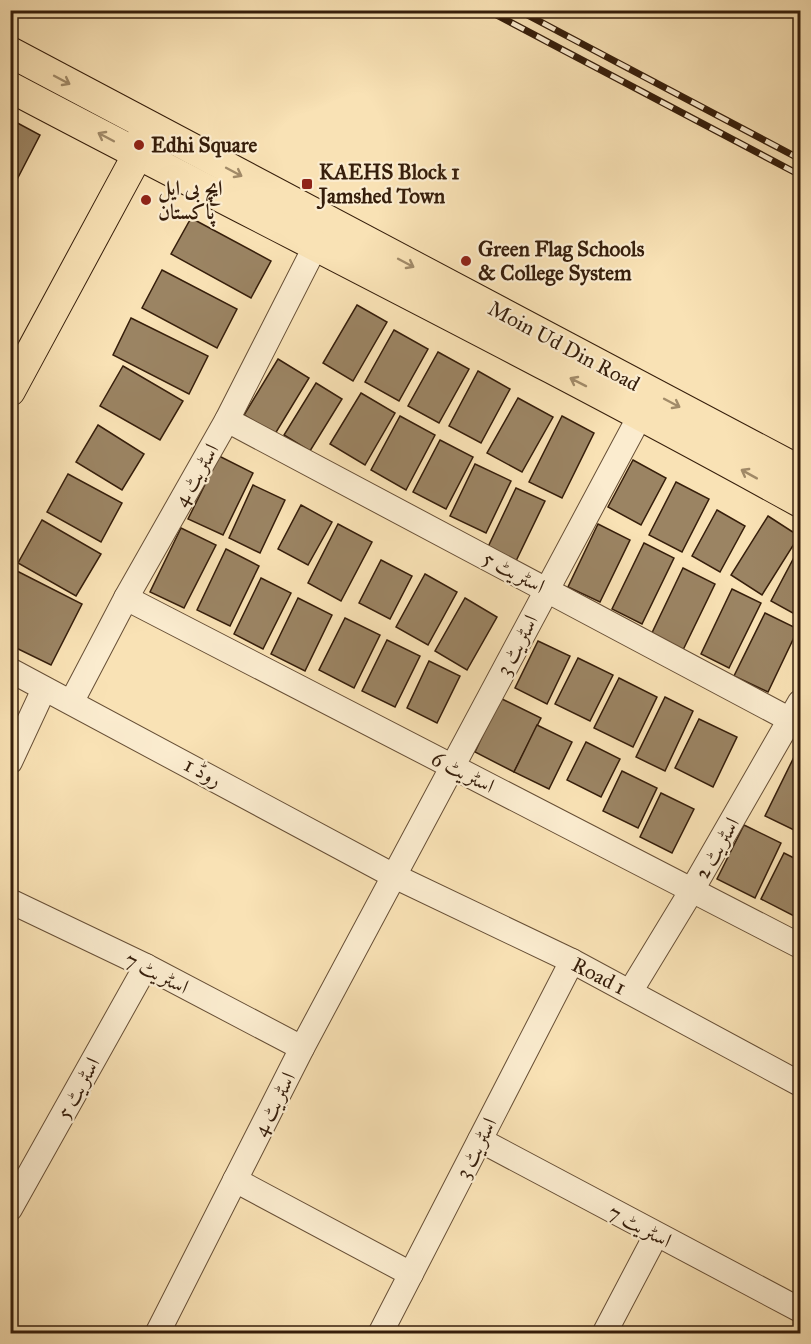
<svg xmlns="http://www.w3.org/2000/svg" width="811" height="1344" viewBox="0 0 811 1344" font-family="'IM FELL Great Primer',Amiri,serif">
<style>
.building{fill:#9b8463;stroke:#361e0b;stroke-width:1.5}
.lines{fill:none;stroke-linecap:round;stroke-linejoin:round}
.minor-casing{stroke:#674f36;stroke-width:26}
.major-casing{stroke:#361e0b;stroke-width:32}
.minor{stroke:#fbeccf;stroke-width:24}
.major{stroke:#f9e2b5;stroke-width:30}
.rail-casing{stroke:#361e0b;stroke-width:7}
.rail{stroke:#fbeccf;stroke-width:4.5;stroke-dasharray:14;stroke-linecap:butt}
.oneway{stroke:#a18a68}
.poi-dot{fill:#8f2418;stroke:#fbeccf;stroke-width:2}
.labels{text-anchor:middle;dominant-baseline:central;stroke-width:4.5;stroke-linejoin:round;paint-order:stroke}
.poi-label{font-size:21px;font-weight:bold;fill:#361e0b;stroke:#fbeccf;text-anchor:start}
.street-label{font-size:21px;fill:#361e0b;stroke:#fbeccf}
</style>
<rect width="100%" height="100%" fill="#f9e2b5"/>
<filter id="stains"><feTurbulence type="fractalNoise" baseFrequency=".00333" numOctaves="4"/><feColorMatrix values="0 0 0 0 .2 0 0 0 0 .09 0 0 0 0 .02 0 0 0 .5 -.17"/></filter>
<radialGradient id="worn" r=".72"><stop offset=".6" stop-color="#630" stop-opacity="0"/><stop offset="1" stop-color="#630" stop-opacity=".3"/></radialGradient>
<!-- building -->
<g class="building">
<path d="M10 119 40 135 10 193Z"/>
<path d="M191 218 271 261 251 298 171 254Z"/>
<path d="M162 270 237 309 217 348 142 308Z"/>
<path d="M357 305 387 322 353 381 323 363Z"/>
<path d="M131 318 208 356 189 394 113 355Z"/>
<path d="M394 330 428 349 399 401 365 382Z"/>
<path d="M438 352 469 369 439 423 408 406Z"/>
<path d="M278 359 309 378 275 434 244 415Z"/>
<path d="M123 366 183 401 160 440 100 406Z"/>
<path d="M478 371 510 389 481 443 449 426Z"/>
<path d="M316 383 342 399 310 451 284 435Z"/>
<path d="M361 393 395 413 365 465 330 444Z"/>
<path d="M518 398 553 417 522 472 487 453Z"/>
<path d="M400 416 435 435 406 490 371 470Z"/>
<path d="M562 416 594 433 562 498 529 482Z"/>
<path d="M98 425 144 454 122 490 76 462Z"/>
<path d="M440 440 473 457 446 509 413 492Z"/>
<path d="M219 456 253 473 223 535 188 519Z"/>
<path d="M633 460 666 478 641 525 608 507Z"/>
<path d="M475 464 511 481 486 533 450 516Z"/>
<path d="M68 474 122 503 101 542 47 512Z"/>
<path d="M676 482 709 499 682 552 649 535Z"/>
<path d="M253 485 285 500 260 553 229 538Z"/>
<path d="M516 488 545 501 516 561 488 547Z"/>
<path d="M301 505 332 522 308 565 278 549Z"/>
<path d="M717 510 745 526 720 572 692 556Z"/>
<path d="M768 516 799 536 762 595 731 575Z"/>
<path d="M42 520 101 554 76 596 18 563Z"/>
<path d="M338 524 372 542 341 601 308 583Z"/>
<path d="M598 524 630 540 600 602 568 587Z"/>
<path d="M181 528 216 545 184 608 150 592Z"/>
<path d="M644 543 674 558 642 624 612 609Z"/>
<path d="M799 548 800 549V617L771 601Z"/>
<path d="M226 549 259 566 230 626 197 610Z"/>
<path d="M381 560 412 576 390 619 359 603Z"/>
<path d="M683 568 715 584 682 652 650 637Z"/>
<path d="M13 569 82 604 51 665 10 645V574Z"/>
<path d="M425 574 457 592 428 645 396 627Z"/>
<path d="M261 578 291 593 263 649 234 634Z"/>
<path d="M732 589 761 603 729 668 701 654Z"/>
<path d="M298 598 332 615 305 671 271 654Z"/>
<path d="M465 598 497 617 467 670 435 651Z"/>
<path d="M765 613 798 629 768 692 734 676Z"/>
<path d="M345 618 380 635 354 688 319 670Z"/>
<path d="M387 640 420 656 395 707 362 691Z"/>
<path d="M538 641 570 656 547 704 515 688Z"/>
<path d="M578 658 613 675 590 721 555 704Z"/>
<path d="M429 661 460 676 437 723 407 708Z"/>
<path d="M619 678 657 697 633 747 594 728Z"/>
<path d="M665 697 693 711 665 771 636 757Z"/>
<path d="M500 698 541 718 514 772 475 752Z"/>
<path d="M699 719 737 737 713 787 675 768Z"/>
<path d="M537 725 572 742 549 789 514 772Z"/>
<path d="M586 742 620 759 601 797 567 780Z"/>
<path d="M794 757 800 760V816L794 830 765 816Z"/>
<path d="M622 771 657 788 638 828 603 811Z"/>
<path d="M661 793 694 809 672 853 640 837Z"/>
<path d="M744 825 781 843 755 898 717 879Z"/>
<path d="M784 853 800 861V908L796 917 761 899Z"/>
</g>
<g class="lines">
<defs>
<g id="minor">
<path d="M227 420 800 725"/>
<path d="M126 598 800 946"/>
<path d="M10 670 394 876 572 961 800 1084"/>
<path d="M72 701 126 598 227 420 315 247"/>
<path d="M10 762 44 689"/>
<path d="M10 901 146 966 302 1048"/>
<path d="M630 992 692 890 800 702"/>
<path d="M480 1140 800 1310"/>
<path d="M235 1180 411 1274"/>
<path d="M10 1209 146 966"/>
<path d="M157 1334 302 1048 641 414"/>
<path d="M380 1334 572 961"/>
<path d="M604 1334 656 1235"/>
</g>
<g id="major">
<path d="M10 52 800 471"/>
<path d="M10 87C273 226 540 358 800 502"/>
<path d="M10 391 138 154 143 136"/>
</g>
</defs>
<!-- minor casing -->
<use href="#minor" class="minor-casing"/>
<!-- major casing -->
<use href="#major" class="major-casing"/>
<!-- minor -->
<use href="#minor" class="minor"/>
<!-- major -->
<use href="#major" class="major"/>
<defs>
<g id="rail">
<path d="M487 10 800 175"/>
<path d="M518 10 800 159"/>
</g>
</defs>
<!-- rail casing -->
<use href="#rail" class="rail-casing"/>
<!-- rail -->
<use href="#rail" class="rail"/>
</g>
<!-- one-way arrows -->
<defs><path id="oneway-shaft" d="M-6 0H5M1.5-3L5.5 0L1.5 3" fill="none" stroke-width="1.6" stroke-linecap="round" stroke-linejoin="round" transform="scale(1.5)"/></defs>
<g class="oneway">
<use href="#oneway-shaft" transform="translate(62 80) rotate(28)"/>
<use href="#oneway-shaft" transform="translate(106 137) rotate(-152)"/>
<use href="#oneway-shaft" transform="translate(234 172) rotate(28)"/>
<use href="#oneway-shaft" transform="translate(406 263) rotate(28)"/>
<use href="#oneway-shaft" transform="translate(578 382) rotate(-153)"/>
<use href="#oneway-shaft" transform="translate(672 403) rotate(28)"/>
<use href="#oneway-shaft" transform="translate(749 474) rotate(-151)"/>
</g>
<!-- markers -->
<g class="poi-dot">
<circle cx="139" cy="145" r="6"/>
<rect x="301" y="178" width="12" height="12" rx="3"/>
<circle cx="146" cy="200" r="6"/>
<circle cx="466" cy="261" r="6"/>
</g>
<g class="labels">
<!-- poi labels -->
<g class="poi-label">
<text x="151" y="145">Edhi Square</text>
<text x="319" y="172">KAEHS Block 1<tspan x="319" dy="24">Jamshed Town</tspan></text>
<text x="158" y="188">ایچ بی ایل<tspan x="158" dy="24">پاکستان</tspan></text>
<text x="478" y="249">Green Flag Schools<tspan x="478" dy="24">&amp; College System</tspan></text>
</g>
<!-- street labels -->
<g class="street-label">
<text transform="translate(564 346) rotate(28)">Moin Ud Din Road</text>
<text transform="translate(196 475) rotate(-60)">اسٹریٹ 4</text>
<text transform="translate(514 572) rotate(28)">اسٹریٹ 5</text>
<text transform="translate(517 645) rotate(-62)">اسٹریٹ 3</text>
<text transform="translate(203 772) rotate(28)">روڈ 1</text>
<text transform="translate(463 772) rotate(27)">اسٹریٹ 6</text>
<text transform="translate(717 848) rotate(-60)">اسٹریٹ 2</text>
<text transform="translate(157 973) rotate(27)">اسٹریٹ 7</text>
<text transform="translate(599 976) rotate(27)">Road 1</text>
<text transform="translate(78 1088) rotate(-61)">اسٹریٹ 5</text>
<text transform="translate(274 1104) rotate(-63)">اسٹریٹ 4</text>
<text transform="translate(476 1148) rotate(-63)">اسٹریٹ 3</text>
<text transform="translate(640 1226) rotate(28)">اسٹریٹ 7</text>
</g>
</g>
<!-- margin -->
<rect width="811" height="1344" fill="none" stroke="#f9e2b5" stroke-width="36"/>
<rect x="12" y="12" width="787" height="1320" fill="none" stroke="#361e0b" stroke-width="3"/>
<rect x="18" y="18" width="775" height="1308" fill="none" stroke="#361e0b" stroke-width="1.5"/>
<rect width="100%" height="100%" filter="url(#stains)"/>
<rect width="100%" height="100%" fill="url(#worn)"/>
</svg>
